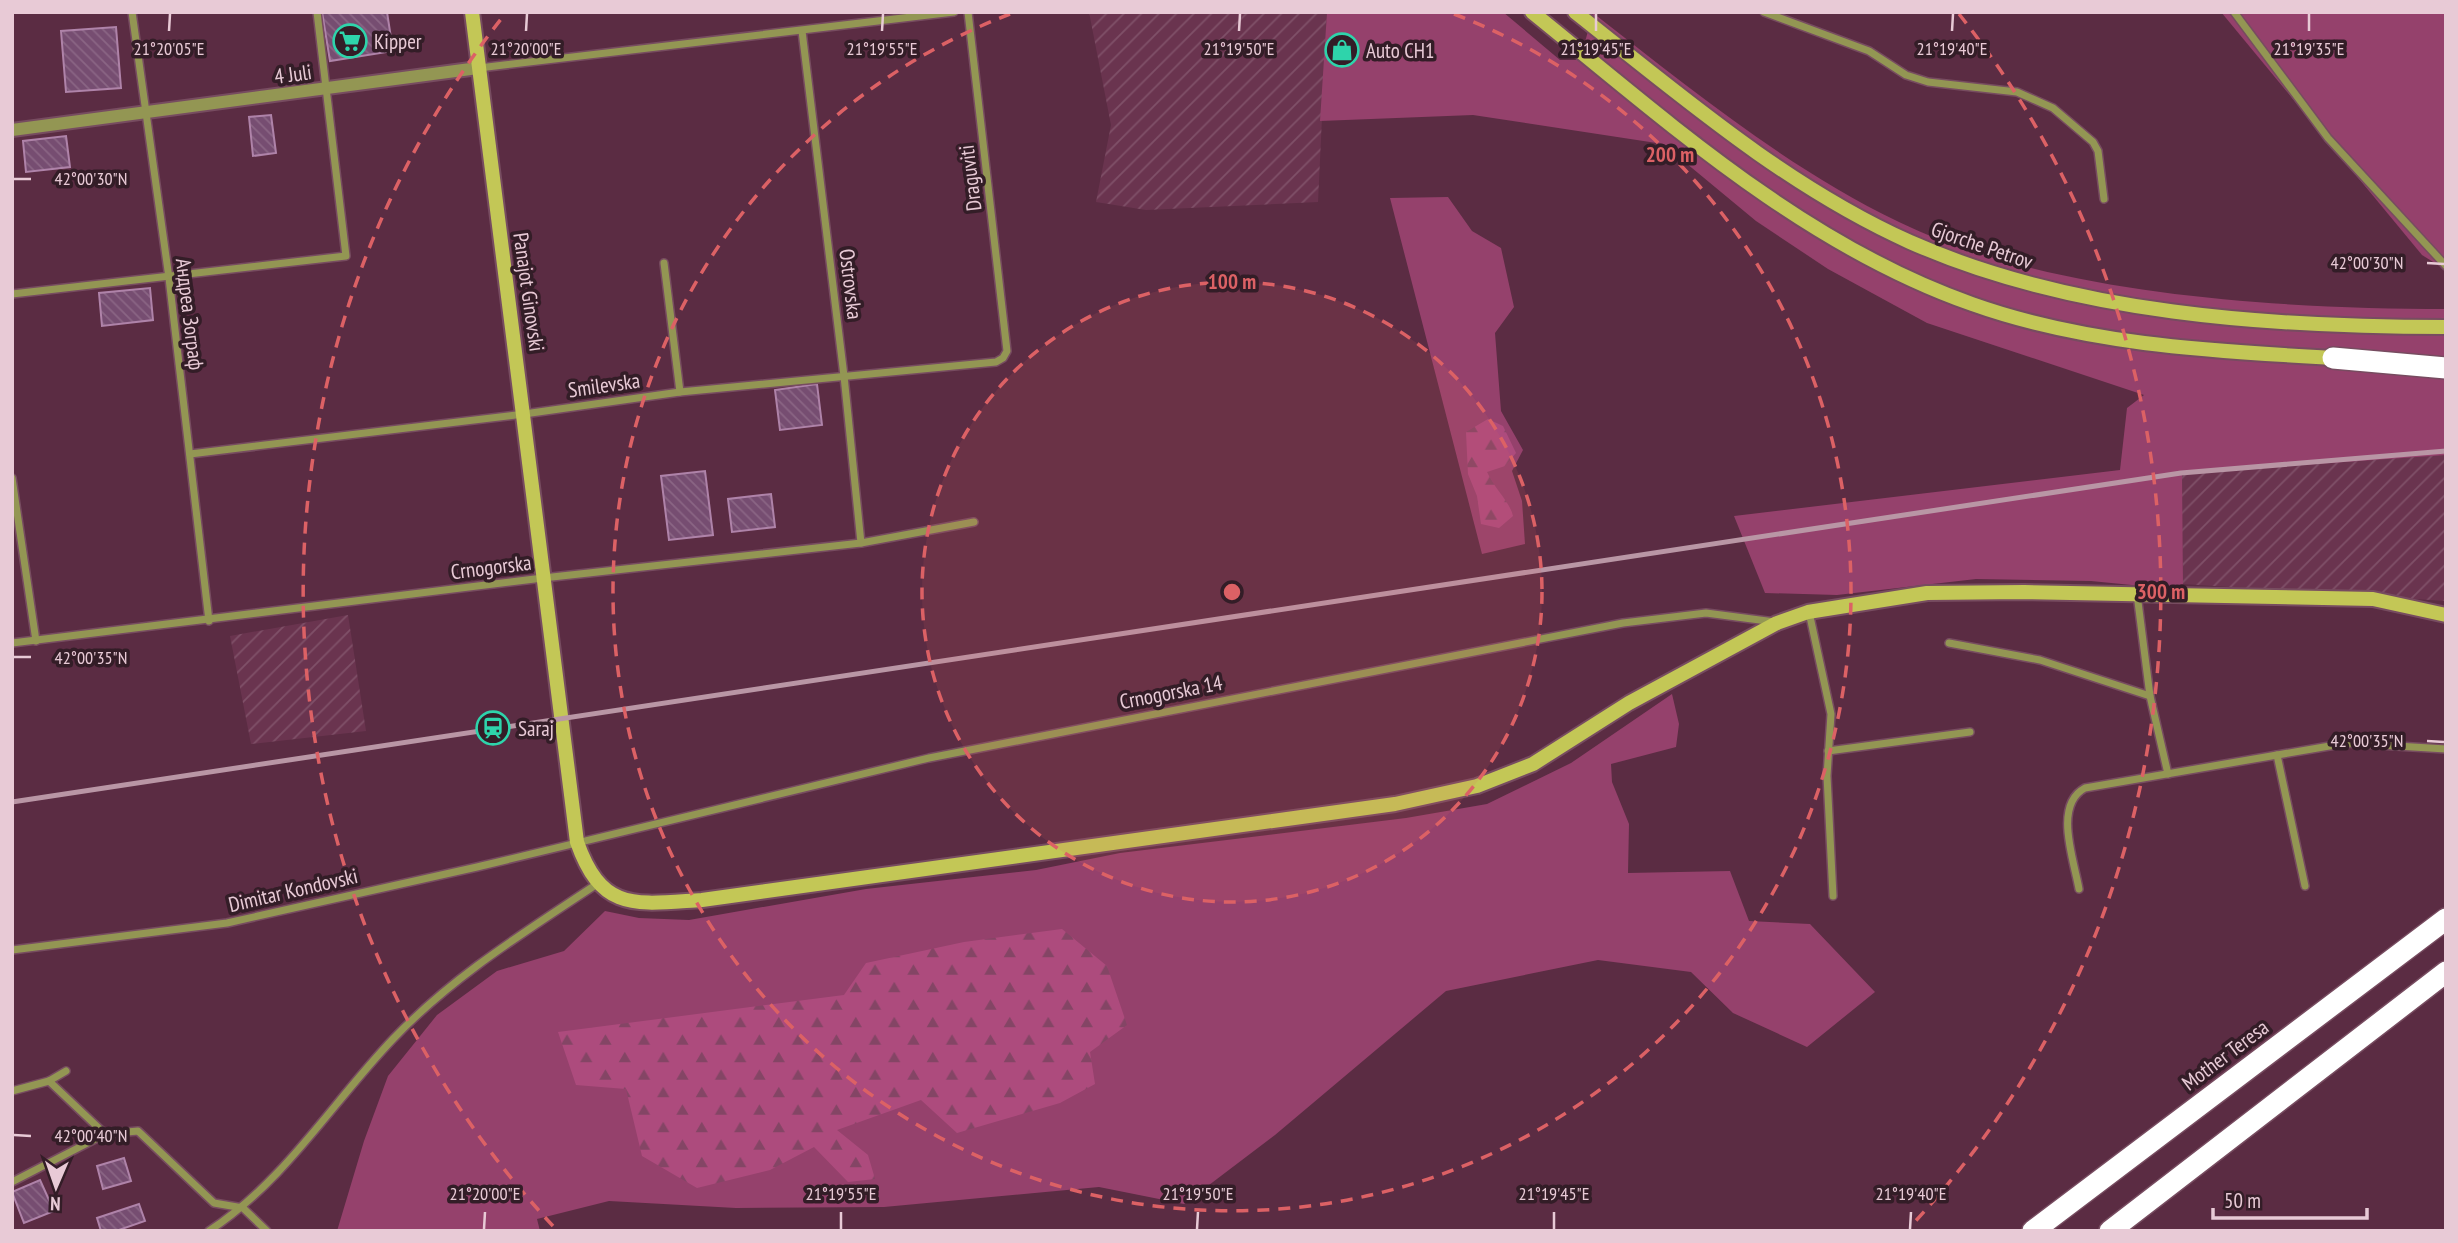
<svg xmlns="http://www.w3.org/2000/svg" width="2458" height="1243" viewBox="0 0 2458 1243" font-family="'PT Sans Narrow',sans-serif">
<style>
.industrial{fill:url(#industrial-furrows)}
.green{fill:#95416c}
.forest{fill:url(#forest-firs)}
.building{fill:url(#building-back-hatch);stroke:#af83a9;stroke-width:2}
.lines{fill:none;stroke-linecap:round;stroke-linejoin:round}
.minor-casing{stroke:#774c60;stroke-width:10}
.tertiary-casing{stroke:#774c60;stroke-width:16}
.secondary-casing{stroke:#774c60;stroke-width:18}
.motorway-casing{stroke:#774c60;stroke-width:24}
.minor{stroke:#939653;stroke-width:7}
.tertiary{stroke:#939653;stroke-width:12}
.secondary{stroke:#c3c756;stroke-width:14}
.motorway{stroke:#fff;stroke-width:21}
.rail{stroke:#b996a5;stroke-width:5}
.ticks{fill:none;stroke:#e8cad6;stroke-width:2.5}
.ring{fill:none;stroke:#dc6165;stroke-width:3.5;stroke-dasharray:12 9}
.labels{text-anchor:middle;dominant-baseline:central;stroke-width:7;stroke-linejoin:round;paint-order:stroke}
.poi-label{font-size:21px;fill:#e8cad6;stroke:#331d27;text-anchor:start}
.street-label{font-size:21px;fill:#e8cad6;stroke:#331d27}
.ticks-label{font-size:18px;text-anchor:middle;fill:#e8cad6;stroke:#331d27;stroke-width:7;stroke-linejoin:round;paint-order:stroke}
.centre{fill:#dc6165;stroke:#331d27;stroke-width:3.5}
.ring-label{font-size:21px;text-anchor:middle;font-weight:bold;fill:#dc6165;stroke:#331d27;stroke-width:7;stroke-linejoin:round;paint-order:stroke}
</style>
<defs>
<pattern id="industrial-furrows" width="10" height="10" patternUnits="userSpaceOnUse" patternTransform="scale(1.75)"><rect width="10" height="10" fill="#6a344f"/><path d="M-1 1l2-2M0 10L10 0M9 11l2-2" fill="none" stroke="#7f5068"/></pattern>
<pattern id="forest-firs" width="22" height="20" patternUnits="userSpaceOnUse" patternTransform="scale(1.75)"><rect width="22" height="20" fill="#ad4b7d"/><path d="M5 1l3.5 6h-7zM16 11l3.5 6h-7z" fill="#844565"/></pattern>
<pattern id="building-back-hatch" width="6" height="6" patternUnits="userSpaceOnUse" patternTransform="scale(1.75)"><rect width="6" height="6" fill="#764d71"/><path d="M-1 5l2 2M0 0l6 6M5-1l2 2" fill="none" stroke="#8a6584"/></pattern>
</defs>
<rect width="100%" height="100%" fill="#5b2c43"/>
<!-- industrial -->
<g class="industrial">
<path d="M1089 12H1327L1318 202 1146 210 1096 202 1111 125Z"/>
<path d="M2446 451V601L2183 584 2181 473Z"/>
<path d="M348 615 366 731 251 744 230 636Z"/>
</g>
<!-- green -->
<g class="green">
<path d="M1327 12H1503L1560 60H1580L1593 13C1691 89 1787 168 1899 222 2049 295 2280 309 2446 309V455L2182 473 2183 584 2162 588 2091 581 1976 579 1837 595 1765 593 1734 516 2120 470 2127 408 2144 395 1927 323 1828 269 1756 221 1663 144 1473 115 1320 121Z"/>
<path d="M2221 12H2446V270L2422 255Z"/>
<path d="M1448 197 1472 231 1501 248 1514 307 1495 333 1501 411 1523 450 1512 471 1522 501 1525 544 1482 554 1390 198Z"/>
<path d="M1672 694 1679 724 1676 747 1611 764 1612 782 1629 824 1628 873 1730 871 1749 921 1810 924 1875 992 1807 1047 1733 1013 1691 972 1598 960 1446 991 1275 1135 1184 1204 1099 1187 884 1207 736 1208 609 1201 537 1219 540 1231H337L364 1141 388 1076 437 1015 497 971 564 951 605 911 639 918 689 920 866 889 1036 870 1120 853 1406 818 1487 804 1571 763Z"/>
</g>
<!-- forest -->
<g class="forest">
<path d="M1488 419 1503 426 1516 453 1505 466 1487 472C1494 488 1510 502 1513 516L1499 528 1481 524 1477 496 1468 474 1466 432Z"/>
<path d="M1062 929 1107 966 1127 1025 1090 1052 1095 1084 1060 1103 957 1133 921 1100 837 1130 868 1155 875 1179 848 1182 814 1147 770 1170 697 1188 642 1156 626 1089 576 1085 558 1032 844 995 866 963 964 942Z"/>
</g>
<!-- building -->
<g class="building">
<path d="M322 12H387L393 51 330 61Z"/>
<path d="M116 27 121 88 66 92 61 31Z"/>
<path d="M271 115 276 153 253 156 249 117Z"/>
<path d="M66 136 70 167 26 172 23 141Z"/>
<path d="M150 288 153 320 102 326 99 293Z"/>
<path d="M817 384 822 425 780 430 775 390Z"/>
<path d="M705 471 713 535 669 540 661 476Z"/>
<path d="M771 494 775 527 732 532 728 499Z"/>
<path d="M124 1158 131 1181 103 1189 97 1166Z"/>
<path d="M40 1180 54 1211 24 1223 12 1192Z"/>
<path d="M139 1204 145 1221 116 1231H101L97 1218Z"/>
</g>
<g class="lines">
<defs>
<g id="minor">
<path d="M132 12 169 278 209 621"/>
<path d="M1764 12 1869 51 1906 75 1928 82 2017 92 2053 108 2093 142 2098 151 2104 199"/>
<path d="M2234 12 2328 138 2446 266"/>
<path d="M802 31 844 376 861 543"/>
<path d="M479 68 954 12"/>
<path d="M664 263 680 392"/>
<path d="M12 294 346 256 317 12"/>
<path d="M190 454 524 414 680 392 996 362 1003 358 1007 351 968 12"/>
<path d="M12 478 36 641"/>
<path d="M2137 594 2150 696 2168 774"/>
<path d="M1809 612 1831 714 1827 776 1833 896"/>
<path d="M12 643 543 578 861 543 974 522"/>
<path d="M1949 643 2040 660 2150 696"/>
<path d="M1828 751 1970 732"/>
<path d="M2277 755 2305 886"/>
<path d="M2079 889C2074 860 2053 805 2085 788L2347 743 2446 749"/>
<path d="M12 950 227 923 477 867 929 758 1623 623 1706 613 1775 622"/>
<path d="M49 1081 105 1134 138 1131 214 1203 243 1208 267 1231"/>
<path d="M12 1091 49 1081 66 1071"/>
<path d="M12 1182 105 1134"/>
<path d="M209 1231C285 1181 331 1104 393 1039 453 976 525 932 597 884"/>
</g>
<path id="tertiary" d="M12 130 478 68"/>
<g id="secondary">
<path d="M472 12 577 842C602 913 636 904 702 900L1395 804 1477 786 1533 764 1629 703 1777 623 1808 612 1927 593 2024 592 2373 599 2446 615"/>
<path d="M1532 12C1668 122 1804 245 1972 304 2087 345 2212 351 2333 358"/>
<path d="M1575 12C1680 95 1787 187 1910 242 2072 314 2271 327 2446 327"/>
</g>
<g id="motorway">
<path d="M2333 358 2446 368"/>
<path d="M2033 1231 2446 919"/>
<path d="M2110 1231 2446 972"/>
</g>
</defs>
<!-- minor casing -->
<use href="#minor" class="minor-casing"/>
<!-- tertiary casing -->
<use href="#tertiary" class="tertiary-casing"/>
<!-- secondary casing -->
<use href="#secondary" class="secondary-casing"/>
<!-- motorway casing -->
<use href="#motorway" class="motorway-casing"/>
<!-- minor -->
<use href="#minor" class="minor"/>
<!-- tertiary -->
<use href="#tertiary" class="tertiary"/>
<!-- secondary -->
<use href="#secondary" class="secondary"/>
<!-- motorway -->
<use href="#motorway" class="motorway"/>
<!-- rail -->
<path class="rail" d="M12 802 2181 473 2446 451"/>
</g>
<!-- ticks -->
<path class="ticks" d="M169 31 170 14M526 31 527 14M882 31 883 14M1239 31 1240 14M1596 31V14M1952 31 1953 14M2309 31V14M14 179H31M2427 263 2444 264M14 657H31M2427 741 2444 742M14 1135 31 1136M484 1229 485 1212M841 1229V1212M1197 1229 1198 1212M1554 1229V1212M1910 1229 1911 1212"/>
<!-- distance rings -->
<circle cx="1232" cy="592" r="310" fill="#dc6165" fill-opacity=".12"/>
<g class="ring">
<circle cx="1232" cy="592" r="310"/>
<path d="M1454 14A619 619 0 1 1 1010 14"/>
<path d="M553 1226A929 929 0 0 1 505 14M1959 14A929 929 0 0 1 1911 1226"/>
</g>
<!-- icons -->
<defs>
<symbol id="supermarket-ring" viewBox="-11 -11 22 22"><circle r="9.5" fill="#331d27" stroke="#2ed4ab" stroke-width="1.5"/><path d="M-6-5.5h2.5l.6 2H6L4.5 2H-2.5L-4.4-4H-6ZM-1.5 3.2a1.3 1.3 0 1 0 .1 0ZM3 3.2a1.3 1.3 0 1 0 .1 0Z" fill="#2ed4ab"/></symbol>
<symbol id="shop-ring" viewBox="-11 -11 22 22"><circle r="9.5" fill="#331d27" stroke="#2ed4ab" stroke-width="1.5"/><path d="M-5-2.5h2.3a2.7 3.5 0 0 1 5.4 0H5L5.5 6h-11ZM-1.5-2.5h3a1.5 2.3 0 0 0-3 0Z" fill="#2ed4ab"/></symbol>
<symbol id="station-ring" viewBox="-11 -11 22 22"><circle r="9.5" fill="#331d27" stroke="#2ed4ab" stroke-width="1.5"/><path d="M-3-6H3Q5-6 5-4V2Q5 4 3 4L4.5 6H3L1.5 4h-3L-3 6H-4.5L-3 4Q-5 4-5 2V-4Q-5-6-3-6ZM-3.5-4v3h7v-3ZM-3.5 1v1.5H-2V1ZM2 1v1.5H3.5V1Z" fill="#2ed4ab"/></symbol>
</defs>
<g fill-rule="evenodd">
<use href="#supermarket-ring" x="331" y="22" width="38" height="38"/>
<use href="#shop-ring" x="1323" y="31" width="38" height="38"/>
<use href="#station-ring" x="474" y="709" width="38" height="38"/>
</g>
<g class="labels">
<!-- poi labels -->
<g class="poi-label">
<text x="374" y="41">Kipper</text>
<text x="1366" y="50">Auto CH1</text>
<text x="518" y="728">Saraj</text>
</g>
<!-- street labels -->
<g class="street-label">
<text transform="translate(293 74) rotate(-8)">4 Juli</text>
<text transform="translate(970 178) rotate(-97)">Draguviti</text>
<text transform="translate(1982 245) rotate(19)">Gjorche Petrov</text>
<text transform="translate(851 284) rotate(83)">Ostrovska</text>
<text transform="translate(529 292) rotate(82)">Panajot Ginovski</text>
<text transform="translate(190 314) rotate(83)">Андреа Зограф</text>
<text transform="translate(604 385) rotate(-8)">Smilevska</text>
<text transform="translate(491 567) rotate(-7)">Crnogorska</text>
<text transform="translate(1171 692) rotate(-11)">Crnogorska 14</text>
<text transform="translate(293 890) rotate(-13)">Dimitar Kondovski</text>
<text transform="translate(2225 1055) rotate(-37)">Mother Teresa</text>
</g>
</g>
<g class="ticks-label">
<text x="169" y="55">21°20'05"E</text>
<text x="526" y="55">21°20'00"E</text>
<text x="882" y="55">21°19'55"E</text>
<text x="1239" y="55">21°19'50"E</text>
<text x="1596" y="55">21°19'45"E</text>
<text x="1952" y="55">21°19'40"E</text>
<text x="2309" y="55">21°19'35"E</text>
<text x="91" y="185">42°00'30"N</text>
<text x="2367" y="269">42°00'30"N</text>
<text x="91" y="664">42°00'35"N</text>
<text x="2367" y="747">42°00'35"N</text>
<text x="91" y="1142">42°00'40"N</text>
<text x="485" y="1200">21°20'00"E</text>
<text x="841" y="1200">21°19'55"E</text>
<text x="1198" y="1200">21°19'50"E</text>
<text x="1554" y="1200">21°19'45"E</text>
<text x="1911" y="1200">21°19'40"E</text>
</g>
<circle cx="1232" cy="592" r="10" class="centre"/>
<g class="ring-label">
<text x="1670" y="162">200 m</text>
<text x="1232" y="289">100 m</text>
<text x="2161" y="599">300 m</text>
</g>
<!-- border -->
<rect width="2458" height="1243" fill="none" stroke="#e8cad6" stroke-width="28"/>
<!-- north arrow -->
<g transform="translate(56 1187) rotate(182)" stroke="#331d27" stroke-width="5" paint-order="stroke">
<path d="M0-5L12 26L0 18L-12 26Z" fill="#e8cad6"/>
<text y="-10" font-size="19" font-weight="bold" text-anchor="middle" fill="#e8cad6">N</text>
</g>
<!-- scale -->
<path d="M2213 1208v10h154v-10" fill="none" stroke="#e8cad6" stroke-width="3.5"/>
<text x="2224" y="1208" font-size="21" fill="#e8cad6" stroke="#331d27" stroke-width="5" paint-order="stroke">50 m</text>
</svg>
